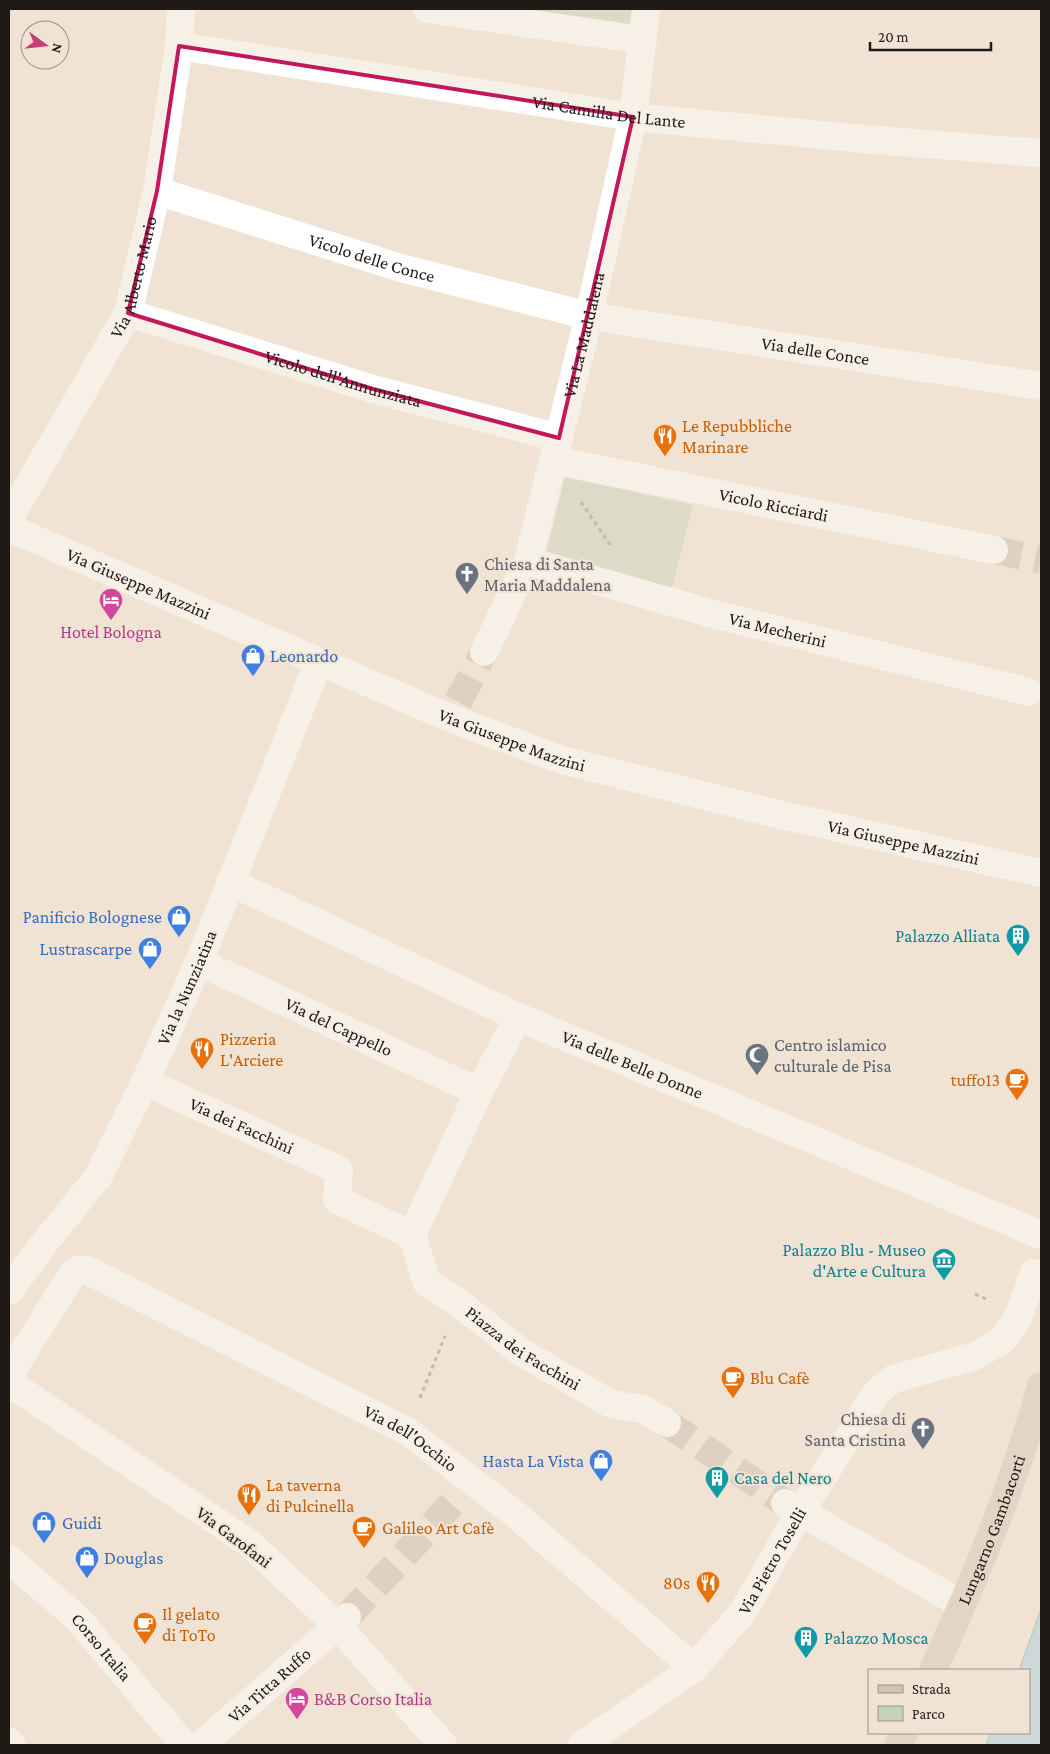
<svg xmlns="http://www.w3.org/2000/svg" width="1050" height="1754" viewBox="0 0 1050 1754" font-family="'Crimson Pro',serif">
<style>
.green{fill:#c6d1b9}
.water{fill:#9fccdf;stroke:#7997a2}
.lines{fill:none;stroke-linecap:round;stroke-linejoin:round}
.street-tunnel{stroke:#c7bbae;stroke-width:28;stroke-dasharray:28 14;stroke-linecap:butt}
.path{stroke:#8e847a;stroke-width:3;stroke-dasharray:4 4;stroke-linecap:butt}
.street{stroke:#fff;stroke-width:28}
.secondary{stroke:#d2c4b4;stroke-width:28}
.marked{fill:none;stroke:#c2185b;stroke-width:4;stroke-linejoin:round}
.labels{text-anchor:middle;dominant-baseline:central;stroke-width:4;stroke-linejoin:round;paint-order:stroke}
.street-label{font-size:18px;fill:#1f1a15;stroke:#f1e3d4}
.food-label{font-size:18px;fill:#c56008;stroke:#f1e3d4;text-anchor:start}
.worship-label{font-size:18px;fill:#5b616d;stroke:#f1e3d4;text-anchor:start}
.hotel-label{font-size:18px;fill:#b23c85;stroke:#f1e3d4}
.shop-label{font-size:18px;fill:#366cbe;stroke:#f1e3d4;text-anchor:start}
.culture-label{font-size:18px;fill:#0d838f;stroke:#f1e3d4;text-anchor:end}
</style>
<rect width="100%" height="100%" fill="#f1e3d4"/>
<!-- green -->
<g class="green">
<path d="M495 9H640L638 32Z"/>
<path d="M565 477 693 505 671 592 546 555Z"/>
</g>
<!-- water -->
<path class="water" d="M1041 1609V1745H986L991 1733H1029V1670H1019Z"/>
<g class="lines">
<!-- street-tunnel -->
<g class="street-tunnel">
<path d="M994 550 1041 560"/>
<path d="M458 702 484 652"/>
<path d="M667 1423 785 1503"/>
<path d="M347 1617 461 1494"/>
</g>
<!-- path -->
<g class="path">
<path d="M581 502 611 546"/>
<path d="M975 1294 986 1299"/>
<path d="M420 1398 445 1336"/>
</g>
<!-- street -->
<g class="street">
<path d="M427 9 643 40"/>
<path id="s1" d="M179 46 633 117 875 140 1041 153"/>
<path id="s2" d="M157 191 401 268 589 316 1041 386"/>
<path id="s3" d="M128 313 373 389 559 438"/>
<path id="s4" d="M553 460 994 550"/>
<path id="s5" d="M9 519 128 313 157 191 179 46 181 9"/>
<path id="s6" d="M9 528 450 718 562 760 777 814 1041 873"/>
<path id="s7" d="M528 561 713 614 1029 692"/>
<path id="s8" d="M484 652 528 561 589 316 633 117 646 9"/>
<path id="s9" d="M230 882 518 1017 1041 1235"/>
<path id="s10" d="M199 962 479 1092"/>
<path id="s11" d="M518 1017 479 1092 412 1235 427 1283 458 1302 521 1352 611 1404 642 1409 667 1423"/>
<path id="s12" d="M145 1082 339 1170 337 1200 412 1235"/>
<path id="s13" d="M9 1291 42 1246 98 1177 145 1082 199 962 319 661"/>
<path d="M785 1503 963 1605"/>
<path id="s14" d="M9 1559 78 1619 184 1745"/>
<path d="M9 1742 12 1745"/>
<path id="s15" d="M201 1745 347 1617"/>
<path id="s16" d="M443 1745 338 1626 249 1543 14 1386 10 1381 9 1375 74 1272 80 1269 87 1270 407 1431 515 1514 694 1668"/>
<path id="s17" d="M582 1745 694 1668 743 1612 800 1512 877 1392 893 1379 975 1356 1002 1340 1018 1318 1034 1273 1041 1275"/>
</g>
<!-- secondary -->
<g class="secondary">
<path id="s18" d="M933 1670C976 1578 1014 1484 1041 1386"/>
<path d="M898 1745 904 1733"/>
</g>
</g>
<!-- marked area -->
<path d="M0 0H1050V1754H0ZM179 46 633 117 559 438 373 389 128 313 157 191Z" fill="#f1e3d4" fill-opacity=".55" fill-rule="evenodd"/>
<path class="marked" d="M179 46 633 117 559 438 373 389 128 313 157 191Z"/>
<!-- icons -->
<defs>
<symbol id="restaurant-pin" viewBox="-11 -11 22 30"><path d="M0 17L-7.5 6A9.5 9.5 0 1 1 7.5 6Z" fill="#e8710a" stroke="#f1e3d4"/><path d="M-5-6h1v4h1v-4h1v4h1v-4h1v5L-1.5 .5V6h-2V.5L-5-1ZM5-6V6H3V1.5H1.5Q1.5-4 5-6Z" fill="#fff"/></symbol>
<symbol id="church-pin" viewBox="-11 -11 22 30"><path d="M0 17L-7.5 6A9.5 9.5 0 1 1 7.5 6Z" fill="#6b7280" stroke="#f1e3d4"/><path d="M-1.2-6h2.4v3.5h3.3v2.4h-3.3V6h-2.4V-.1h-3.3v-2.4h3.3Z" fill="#fff"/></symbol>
<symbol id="hotel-pin" viewBox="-11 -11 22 30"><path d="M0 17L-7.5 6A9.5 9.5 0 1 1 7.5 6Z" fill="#d1479c" stroke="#f1e3d4"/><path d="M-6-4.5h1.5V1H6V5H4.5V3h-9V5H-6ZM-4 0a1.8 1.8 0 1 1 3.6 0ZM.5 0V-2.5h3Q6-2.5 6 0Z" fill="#fff"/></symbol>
<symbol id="shop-pin" viewBox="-11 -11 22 30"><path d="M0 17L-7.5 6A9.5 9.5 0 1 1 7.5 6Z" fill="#3f7fe0" stroke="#f1e3d4"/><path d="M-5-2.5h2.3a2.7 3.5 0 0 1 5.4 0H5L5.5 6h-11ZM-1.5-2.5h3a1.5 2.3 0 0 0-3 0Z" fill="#fff"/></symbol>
<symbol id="building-pin" viewBox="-11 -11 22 30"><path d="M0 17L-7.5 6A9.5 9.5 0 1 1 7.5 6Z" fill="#0f9aa8" stroke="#f1e3d4"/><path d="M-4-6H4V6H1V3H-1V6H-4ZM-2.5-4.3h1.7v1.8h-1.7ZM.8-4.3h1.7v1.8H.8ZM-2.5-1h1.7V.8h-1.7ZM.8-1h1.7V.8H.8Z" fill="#fff"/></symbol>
<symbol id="mosque-pin" viewBox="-11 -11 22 30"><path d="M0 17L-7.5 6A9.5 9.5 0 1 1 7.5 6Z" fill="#6b7280" stroke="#f1e3d4"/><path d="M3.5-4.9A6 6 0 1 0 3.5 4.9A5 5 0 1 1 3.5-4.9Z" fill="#fff"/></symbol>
<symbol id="cafe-pin" viewBox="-11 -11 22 30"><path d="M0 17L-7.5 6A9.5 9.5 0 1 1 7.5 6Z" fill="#e8710a" stroke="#f1e3d4"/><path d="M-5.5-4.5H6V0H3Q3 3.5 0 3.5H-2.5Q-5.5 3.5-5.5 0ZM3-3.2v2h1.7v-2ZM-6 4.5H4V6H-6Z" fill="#fff"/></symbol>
<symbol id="museum-pin" viewBox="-11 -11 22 30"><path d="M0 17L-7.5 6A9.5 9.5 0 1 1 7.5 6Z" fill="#0f9aa8" stroke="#f1e3d4"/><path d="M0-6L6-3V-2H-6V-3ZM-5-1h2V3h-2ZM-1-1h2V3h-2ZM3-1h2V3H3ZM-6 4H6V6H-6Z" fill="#fff"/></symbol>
</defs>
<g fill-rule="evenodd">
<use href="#restaurant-pin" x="651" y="422" width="28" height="38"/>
<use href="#church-pin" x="453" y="560" width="28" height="38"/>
<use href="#hotel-pin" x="97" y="586" width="28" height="38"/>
<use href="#shop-pin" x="239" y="642" width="28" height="38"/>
<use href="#shop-pin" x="165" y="903" width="28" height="38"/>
<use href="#building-pin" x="1004" y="922" width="28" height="38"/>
<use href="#shop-pin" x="136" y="935" width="28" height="38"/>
<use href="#restaurant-pin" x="188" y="1035" width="28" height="38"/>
<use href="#mosque-pin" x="743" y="1041" width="28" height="38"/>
<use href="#cafe-pin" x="1003" y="1066" width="28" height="38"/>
<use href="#museum-pin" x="930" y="1246" width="28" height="38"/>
<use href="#cafe-pin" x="719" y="1364" width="28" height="38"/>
<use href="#church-pin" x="909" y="1415" width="28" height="38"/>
<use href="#shop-pin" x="587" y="1447" width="28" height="38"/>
<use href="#building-pin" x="703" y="1464" width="28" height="38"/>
<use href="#restaurant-pin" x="235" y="1481" width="28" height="38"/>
<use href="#shop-pin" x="30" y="1509" width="28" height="38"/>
<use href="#cafe-pin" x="350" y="1514" width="28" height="38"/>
<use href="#shop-pin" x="73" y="1544" width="28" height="38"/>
<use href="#restaurant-pin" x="694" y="1569" width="28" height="38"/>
<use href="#cafe-pin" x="131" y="1610" width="28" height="38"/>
<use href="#building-pin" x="792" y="1624" width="28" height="38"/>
<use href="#hotel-pin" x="283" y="1685" width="28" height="38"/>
</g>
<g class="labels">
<!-- street labels -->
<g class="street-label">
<text stroke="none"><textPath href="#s1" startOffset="435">Via Camilla Del Lante</textPath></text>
<text stroke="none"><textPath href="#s2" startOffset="225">Vicolo delle Conce</textPath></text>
<text stroke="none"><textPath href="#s5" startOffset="274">Via Alberto Mario</textPath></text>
<text stroke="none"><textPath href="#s8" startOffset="334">Via La Maddalena</textPath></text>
<text stroke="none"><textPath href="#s2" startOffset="679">Via delle Conce</textPath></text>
<text stroke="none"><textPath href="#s3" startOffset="225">Vicolo dell'Annunziata</textPath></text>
<text stroke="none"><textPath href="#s4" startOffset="225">Vicolo Ricciardi</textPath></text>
<text stroke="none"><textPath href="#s6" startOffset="141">Via Giuseppe Mazzini</textPath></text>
<text stroke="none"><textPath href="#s7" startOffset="259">Via Mecherini</textPath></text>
<text stroke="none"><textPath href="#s6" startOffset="546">Via Giuseppe Mazzini</textPath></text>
<text stroke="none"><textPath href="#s6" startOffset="951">Via Giuseppe Mazzini</textPath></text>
<text stroke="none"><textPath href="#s13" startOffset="354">Via la Nunziatina</textPath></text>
<text stroke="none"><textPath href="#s10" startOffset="154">Via del Cappello</textPath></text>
<text stroke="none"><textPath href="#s9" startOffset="442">Via delle Belle Donne</textPath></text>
<text stroke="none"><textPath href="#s12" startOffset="106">Via dei Facchini</textPath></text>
<text stroke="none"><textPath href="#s11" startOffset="409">Piazza dei Facchini</textPath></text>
<text stroke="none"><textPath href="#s16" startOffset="1076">Via dell'Occhio</textPath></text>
<text stroke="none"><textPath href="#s18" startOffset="152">Lungarno Gambacorti</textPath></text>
<text transform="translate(234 1537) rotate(37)">Via Garofani</text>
<text stroke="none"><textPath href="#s17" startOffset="269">Via Pietro Toselli</textPath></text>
<text stroke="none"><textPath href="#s14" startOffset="128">Corso Italia</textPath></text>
<text stroke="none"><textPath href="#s15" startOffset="91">Via Titta Ruffo</textPath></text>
</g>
<!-- food labels -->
<g class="food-label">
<text x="682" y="426">Le Repubbliche<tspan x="682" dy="21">Marinare</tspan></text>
<text x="220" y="1039">Pizzeria<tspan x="220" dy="21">L'Arciere</tspan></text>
<text x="1000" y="1080" text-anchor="end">tuffo13</text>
<text x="750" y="1378">Blu Cafè</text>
<text x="266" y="1485">La taverna<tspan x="266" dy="21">di Pulcinella</tspan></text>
<text x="382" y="1528">Galileo Art Cafè</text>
<text x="690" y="1583" text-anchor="end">80s</text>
<text x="162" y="1614">Il gelato<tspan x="162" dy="21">di ToTo</tspan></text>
</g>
<!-- worship labels -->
<g class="worship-label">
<text x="484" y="564">Chiesa di Santa<tspan x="484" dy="21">Maria Maddalena</tspan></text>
<text x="774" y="1045">Centro islamico<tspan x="774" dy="21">culturale de Pisa</tspan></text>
<text x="906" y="1419" text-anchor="end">Chiesa di<tspan x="906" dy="21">Santa Cristina</tspan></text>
</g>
<!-- hotel labels -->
<g class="hotel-label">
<text x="111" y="632">Hotel Bologna</text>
<text x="314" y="1699" text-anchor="start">B&amp;B Corso Italia</text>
</g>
<!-- shop labels -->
<g class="shop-label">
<text x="270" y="656">Leonardo</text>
<text x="162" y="917" text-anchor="end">Panificio Bolognese</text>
<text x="132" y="949" text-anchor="end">Lustrascarpe</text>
<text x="584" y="1461" text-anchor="end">Hasta La Vista</text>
<text x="62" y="1523">Guidi</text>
<text x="104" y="1558">Douglas</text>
</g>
<!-- culture labels -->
<g class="culture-label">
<text x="1000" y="936">Palazzo Alliata</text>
<text x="926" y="1250">Palazzo Blu - Museo<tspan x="926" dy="21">d'Arte e Cultura</tspan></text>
<text x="734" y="1478" text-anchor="start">Casa del Nero</text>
<text x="824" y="1638" text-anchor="start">Palazzo Mosca</text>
</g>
</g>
<!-- border -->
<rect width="1050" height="1754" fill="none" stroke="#1f1a15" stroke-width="20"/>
<!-- legend -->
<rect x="868" y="1669" width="162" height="65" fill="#f1e3d4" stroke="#9d9388"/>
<rect x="878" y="1685" width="25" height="8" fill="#d2c4b4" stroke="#9d9388"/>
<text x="912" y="1694" font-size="15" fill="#1f1a15">Strada</text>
<rect x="878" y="1706" width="25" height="15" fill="#c6d1b9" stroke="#9d9388"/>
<text x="912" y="1719" font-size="15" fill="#1f1a15">Parco</text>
<!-- north arrow -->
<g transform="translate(45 45) rotate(105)"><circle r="24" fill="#f1e3d4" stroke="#9d9388"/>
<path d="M0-4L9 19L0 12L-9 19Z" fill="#c83d72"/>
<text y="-8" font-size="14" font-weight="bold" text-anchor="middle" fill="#1f1a15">N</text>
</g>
<!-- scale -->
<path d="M870 42v8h121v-8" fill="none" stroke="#1f1a15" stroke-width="2.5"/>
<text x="878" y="42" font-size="15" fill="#1f1a15" stroke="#f1e3d4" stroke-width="4" paint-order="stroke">20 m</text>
</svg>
